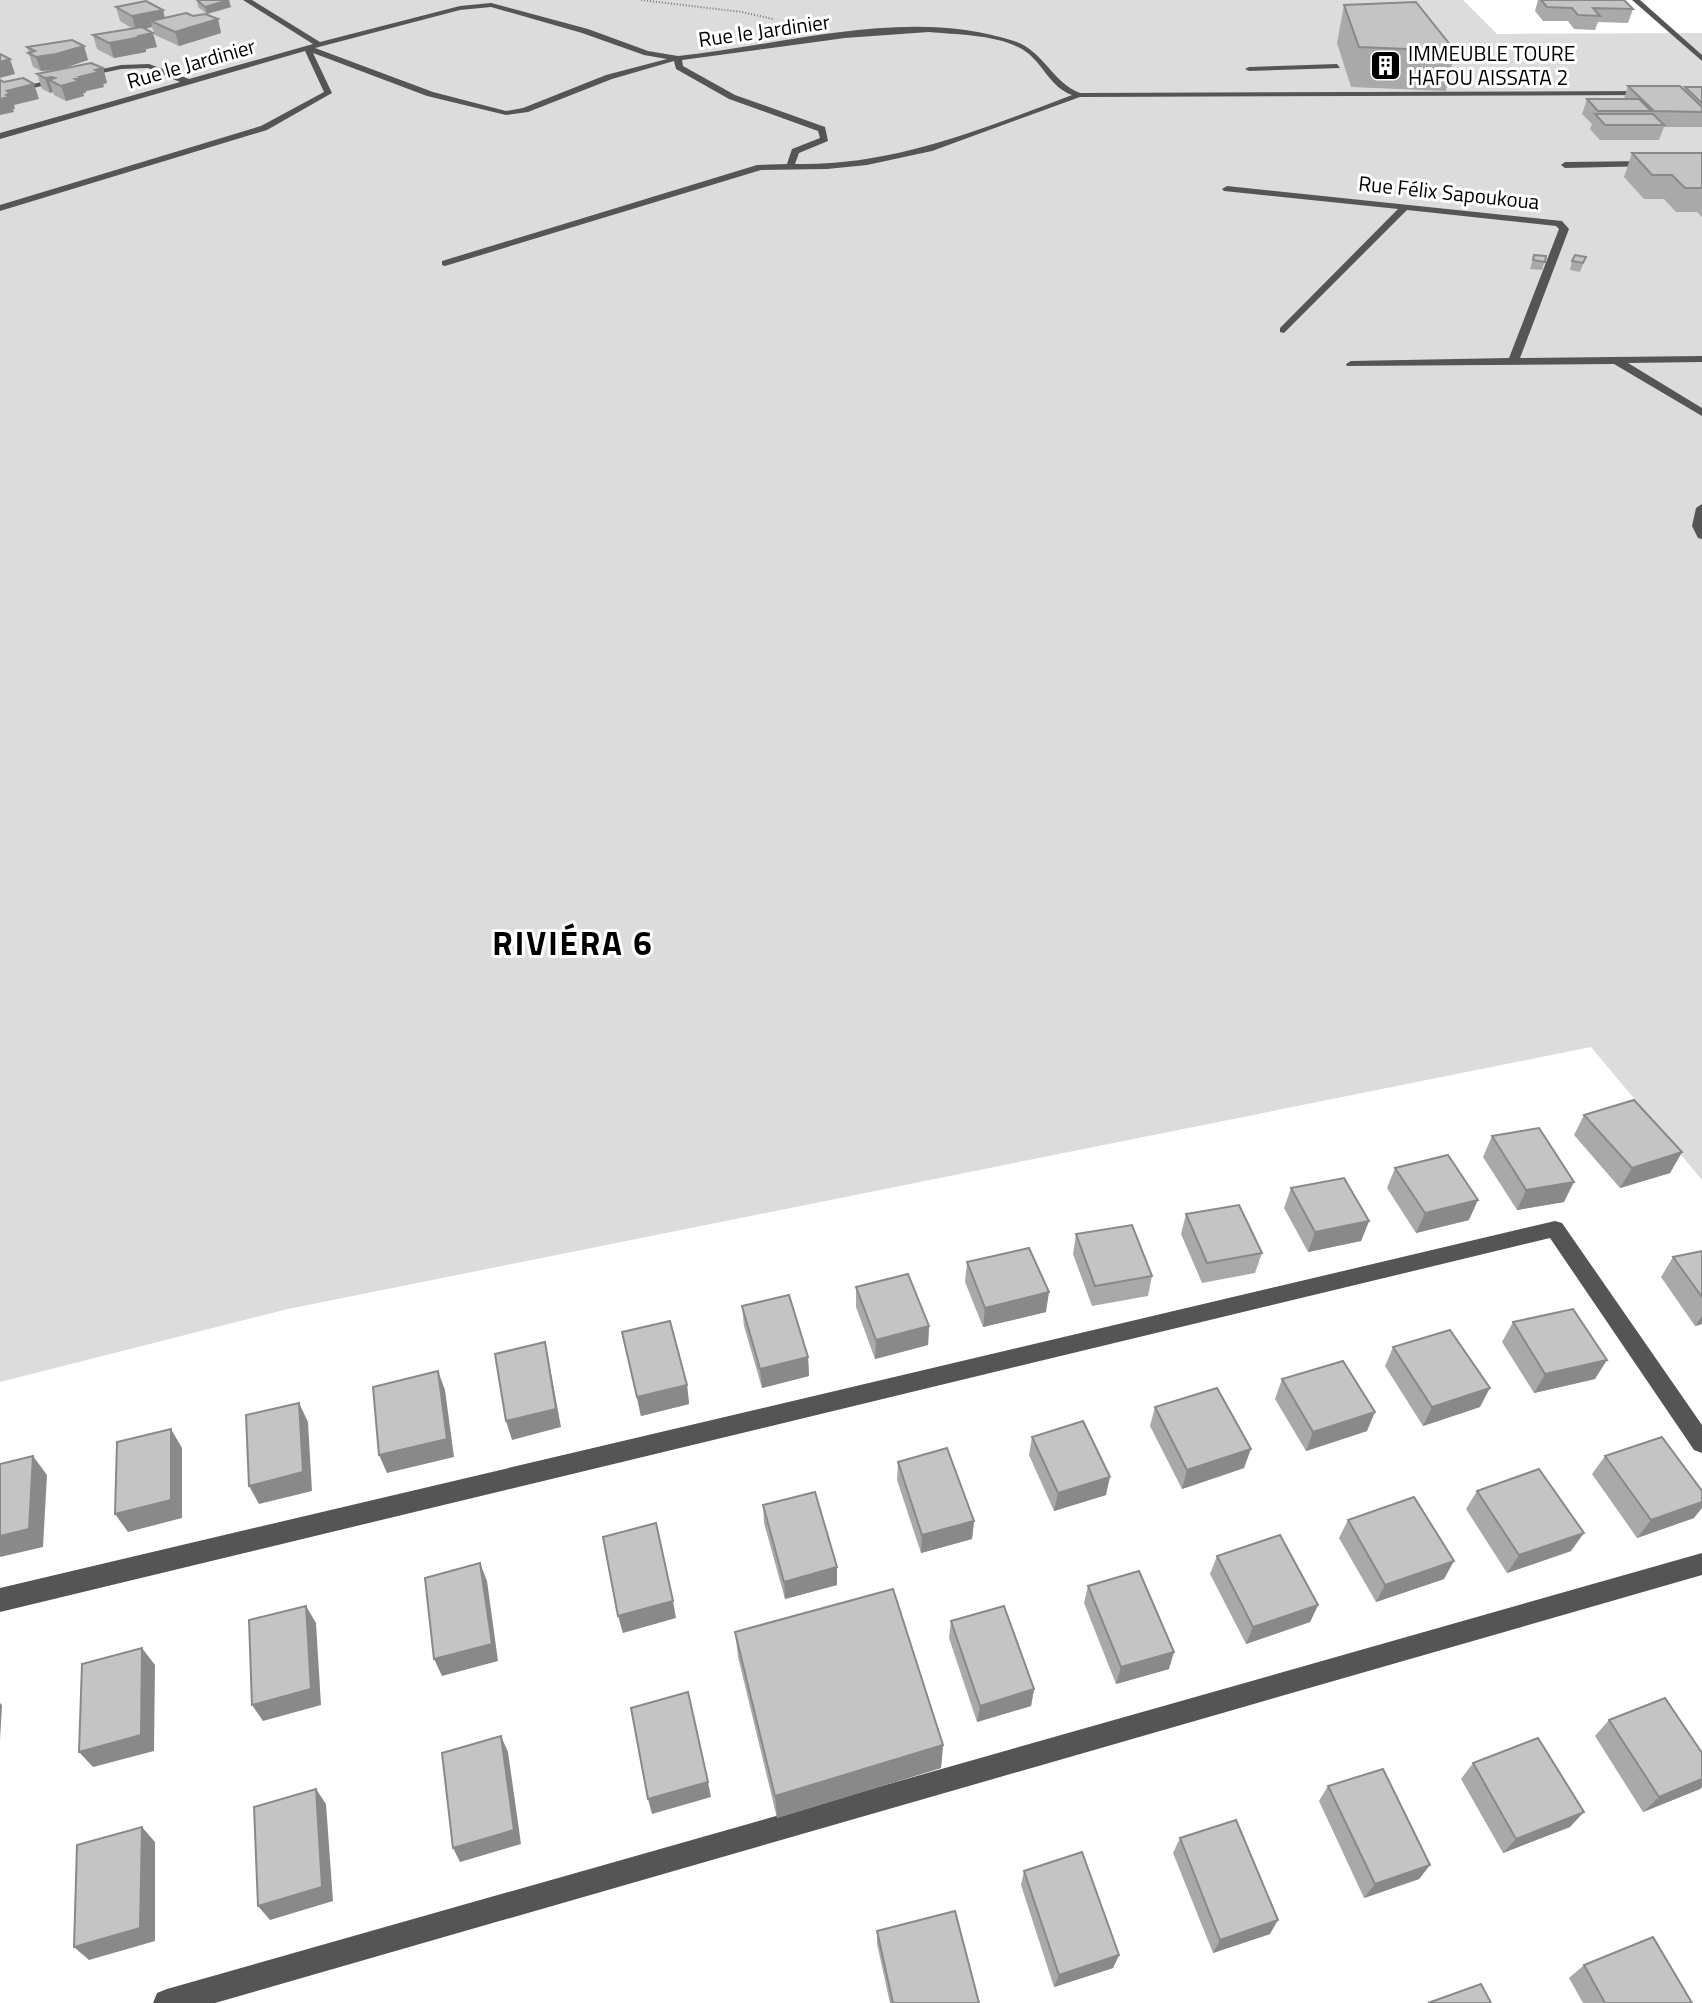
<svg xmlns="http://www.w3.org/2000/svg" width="1702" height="2003" viewBox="0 0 1702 2003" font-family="'Titillium Web',sans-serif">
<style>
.green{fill:#dcdcdc}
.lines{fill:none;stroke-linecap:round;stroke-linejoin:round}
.path{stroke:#777;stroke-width:2;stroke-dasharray:1 2;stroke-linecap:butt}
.minor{fill:#555;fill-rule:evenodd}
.wall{fill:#a9a9a9}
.shaded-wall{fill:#898989}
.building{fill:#c4c4c4;stroke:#898989;stroke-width:2}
.labels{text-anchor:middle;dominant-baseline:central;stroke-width:6;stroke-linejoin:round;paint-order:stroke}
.far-street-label{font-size:21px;fill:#000;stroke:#fff}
.far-poi-label{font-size:21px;fill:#000;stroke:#fff;text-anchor:start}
.district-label{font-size:33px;font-weight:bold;letter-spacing:2px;fill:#000;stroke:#fff}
</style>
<rect width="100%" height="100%" fill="#fff"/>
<!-- green -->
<path class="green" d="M0 0H1463L1497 34 1702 33V1180L1591 1047 288 1309 0 1382Z"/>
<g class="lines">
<!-- path -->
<path class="path" d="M641 0 742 12 773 19"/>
<!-- minor -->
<g class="minor">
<path d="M243 0H252L320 42 460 6 491 3 588 29 648 51 678 56C786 45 907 6 1014 41 1043 50 1052 82 1080 93L1650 91 1654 93 1650 95 1080 97 932 151 867 165 827 169 761 170 445 266 442 265V261L757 165 787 164 792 149 820 138 818 131 729 99 676 69 674 61 612 79 528 112 506 115 427 96 313 53 332 93 267 130 0 211V205L261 126 324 92 305 51 0 139V133L180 82 148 68 121 69 0 95V91L121 65 149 64 189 79 313 44ZM491 7 582 33 644 55 667 59 606 75 523 108 506 111 433 92 315 48 460 10ZM929 32C959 35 1004 34 1029 54 1045 68 1051 87 1072 95 982 129 893 166 795 164L799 153 828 141 825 127 735 95 683 66 682 60 845 38Z"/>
<path d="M1632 0H1640L1702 55V61Z"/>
<path d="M1337 64 1340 68 1249 71 1245 69 1249 67Z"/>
<path d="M1650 161 1653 162V166L1565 168 1561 165 1565 162Z"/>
<path d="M1227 186 1562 221 1569 229 1520 358 1702 356V362L1628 363 1702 408V416L1614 364 1347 366 1346 364 1351 361 1509 358 1559 229 1556 226 1407 210 1284 333 1280 332V328L1398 209 1224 191 1222 189Z"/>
<path d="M1702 504V539L1698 538 1692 526 1696 508Z"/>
<path d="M1555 1221 1562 1223 1702 1425V1453L1694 1450 1550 1238 0 1612V1588Z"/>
<path d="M1702 1553V1575L215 2003H153L157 1993 167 1989Z"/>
</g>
</g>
<!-- wall -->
<g class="wall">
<path d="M197 0 231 7 207 14 198 7Z"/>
<path d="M1538 0H1624L1633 9 1628 23 1598 22 1595 30 1574 29 1568 21H1543L1535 11Z"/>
<path d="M1344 5 1455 51 1446 91 1351 87 1337 43Z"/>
<path d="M116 7 163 10 165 18 193 16 218 19 221 33 179 46 155 35 152 27 145 29 157 47 146 49V52L114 58 97 49 93 35 133 29 120 21Z"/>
<path d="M84 46 88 60 61 69 41 71 33 67 27 47Z"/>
<path d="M103 68 107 83 103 84 104 87 86 91V93H83L84 96 66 101 54 95 53 92 50 93 42 89 37 74Z"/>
<path d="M1628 86 1684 90 1685 87H1702V127H1664L1659 140H1600L1590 129 1592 124 1582 114 1587 99H1624Z"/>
<path d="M1632 153H1702V217L1697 212H1676L1664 199H1644L1624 177Z"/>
<path d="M1534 255 1546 256 1542 270 1530 269Z"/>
<path d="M1586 257 1580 272 1570 270 1572 261Z"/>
<path d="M1584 1115 1682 1152 1670 1173 1620 1188 1574 1135Z"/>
<path d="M1492 1136 1564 1202 1517 1210 1483 1157Z"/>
<path d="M1395 1168 1469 1220 1416 1233 1387 1188Z"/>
<path d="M1291 1188 1369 1221 1361 1241 1308 1252 1284 1208Z"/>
<path d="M1186 1214 1262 1253 1255 1273 1202 1283 1181 1234Z"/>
<path d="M1076 1234 1152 1276 1148 1296 1092 1306 1073 1254Z"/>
<path d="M1702 1251V1324L1695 1326 1661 1277 1673 1257Z"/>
<path d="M967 1262 1046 1312 983 1327 965 1282Z"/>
<path d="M856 1287 929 1326 928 1345 875 1359 856 1307Z"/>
<path d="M742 1306 808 1357 809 1376 762 1388 744 1326Z"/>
<path d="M1513 1322 1595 1379 1534 1393 1502 1342Z"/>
<path d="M622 1332 687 1385 689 1404 641 1416Z"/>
<path d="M1393 1347 1480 1407 1423 1426 1385 1366Z"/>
<path d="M1282 1379 1367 1431 1306 1451 1275 1399Z"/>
<path d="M1155 1407 1244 1468 1182 1489 1150 1426Z"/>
<path d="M1032 1437 1106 1495 1054 1511 1029 1455Z"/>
<path d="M1605 1456 1694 1518 1637 1538 1592 1474Z"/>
<path d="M898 1462 974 1521 972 1539 921 1553 897 1480Z"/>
<path d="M1477 1491 1571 1551 1507 1573 1466 1509Z"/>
<path d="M763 1505 837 1567V1585L785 1599 764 1523Z"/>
<path d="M1348 1520 1444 1579 1376 1602 1339 1538Z"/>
<path d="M1217 1556 1318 1605 1310 1622 1246 1644 1210 1574Z"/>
<path d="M1088 1586 1169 1669 1116 1684 1084 1603Z"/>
<path d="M951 1621 1034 1689 1031 1706 977 1722 949 1638Z"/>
<path d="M735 1632 943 1745 941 1768 777 1818 738 1657Z"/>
<path d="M1609 1720 1702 1753V1787L1700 1789 1643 1812 1595 1736Z"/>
<path d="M1473 1763 1570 1827 1503 1853 1461 1779Z"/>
<path d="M1328 1786 1430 1865 1419 1879 1364 1898 1319 1801Z"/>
<path d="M1180 1838 1270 1934 1213 1953 1173 1853Z"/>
<path d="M1024 1871 1119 1955 1113 1968 1054 1987 1021 1885Z"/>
<path d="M877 1931 979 2003H890L877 1944Z"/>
<path d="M1584 1965 1692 2003H1583L1569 1978Z"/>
</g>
<!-- shaded-wall -->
<g class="shaded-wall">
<path d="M229 0 231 7 207 14 205 7Z"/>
<path d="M163 10 166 24 151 21 152 27 136 31 132 16Z"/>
<path d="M218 19 221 33 179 46 175 32Z"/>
<path d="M153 33 157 47 146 49V52L114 58 109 43Z"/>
<path d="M84 46 88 60 61 69 41 71 36 57Z"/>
<path d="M10 59 15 74 0 78 1 80H0V62Z"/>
<path d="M103 68 107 83 103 84 104 87 86 91V93H83L84 96 66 101 61 86 95 70Z"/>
<path d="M52 77 54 82 49 80 53 92 50 93 45 78Z"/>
<path d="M34 84 39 99 14 105 15 109H13L14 112 0 115V99L7 91Z"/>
<path d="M1682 1152 1670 1173 1620 1188 1632 1168Z"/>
<path d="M1574 1182 1564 1202 1517 1210 1526 1190Z"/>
<path d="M1478 1200 1469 1220 1416 1233 1425 1213Z"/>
<path d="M1369 1221 1361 1241 1308 1252 1315 1232Z"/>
<path d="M1049 1292 1046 1312 983 1327 985 1308Z"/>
<path d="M1702 1316V1324L1695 1326Z"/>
<path d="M929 1326 928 1345 875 1359 876 1340Z"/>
<path d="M545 1342 549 1362 561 1427 512 1440 506 1421Z"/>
<path d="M808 1357 809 1376 762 1388 760 1369Z"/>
<path d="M1607 1360 1595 1379 1534 1393 1545 1374Z"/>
<path d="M438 1371 445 1390 454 1457 387 1473 379 1455Z"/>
<path d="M687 1385 689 1404 641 1416 637 1397Z"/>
<path d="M1490 1388 1480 1407 1423 1426 1432 1407Z"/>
<path d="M299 1403 308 1422 312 1491 259 1504 249 1486Z"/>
<path d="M1375 1412 1367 1431 1306 1451 1313 1432Z"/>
<path d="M171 1429 182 1448V1518L128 1532 115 1514Z"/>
<path d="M1251 1449 1244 1468 1182 1489 1187 1470Z"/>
<path d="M33 1456 47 1475 43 1547 0 1557V1536Z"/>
<path d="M1110 1477 1106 1495 1054 1511 1058 1493Z"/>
<path d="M1702 1502V1508L1694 1518 1637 1538 1651 1520Z"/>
<path d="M974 1521 972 1539 921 1553 922 1535Z"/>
<path d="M1584 1533 1571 1551 1507 1573 1519 1555Z"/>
<path d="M1454 1561 1444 1579 1376 1602 1385 1585Z"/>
<path d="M480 1563 487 1581 498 1661 442 1676 434 1659Z"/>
<path d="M837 1567V1585L785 1599 784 1582Z"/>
<path d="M673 1601 676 1618 623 1633 618 1616Z"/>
<path d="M1318 1605 1310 1622 1246 1644 1253 1627Z"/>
<path d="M306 1606 316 1623 321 1705 263 1721 252 1705Z"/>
<path d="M142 1648 155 1665 154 1751 93 1767 79 1752Z"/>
<path d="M1174 1652 1169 1669 1116 1684 1121 1667Z"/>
<path d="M1034 1689 1031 1706 977 1722 980 1706Z"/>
<path d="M0 1703 2 1705 0 1740Z"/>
<path d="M501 1736 508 1752 521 1844 460 1862 453 1848Z"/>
<path d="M943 1745 941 1768 777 1818 775 1796Z"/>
<path d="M1702 1779V1787L1700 1789 1643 1812 1659 1797Z"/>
<path d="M708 1782 711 1797 652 1814 648 1799Z"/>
<path d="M316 1789 326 1804 333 1901 270 1920 258 1906Z"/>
<path d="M1584 1812 1570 1827 1503 1853 1516 1839Z"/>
<path d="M142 1827 155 1842V1941L89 1960 74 1947Z"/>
<path d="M1430 1865 1419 1879 1364 1898 1375 1884Z"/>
<path d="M1278 1920 1270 1934 1213 1953 1220 1940Z"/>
<path d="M1119 1955 1113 1968 1054 1987 1059 1975Z"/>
</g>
<!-- building -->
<g class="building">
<path d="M197 0H229L205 7Z"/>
<path d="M1541 0H1624L1633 9 1593 8 1600 16 1578 15 1572 8 1547 7Z"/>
<path d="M146 1 163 10 132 16 116 7Z"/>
<path d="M1416 2 1455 51 1359 47 1344 5Z"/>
<path d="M186 13 193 16 205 14 218 19 175 32 151 21Z"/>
<path d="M142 27 153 33 139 36 142 37 109 43 93 35Z"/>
<path d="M72 40 84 46 56 54 36 57 28 53 35 51 27 47Z"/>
<path d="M0 54 10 59 0 62Z"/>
<path d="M91 63 103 68 95 70 99 72 79 77 81 78 75 79 79 81 61 86 49 80 55 78 52 77 45 78 37 74Z"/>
<path d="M23 78 34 84 7 91 10 93 6 95 9 97 0 99V80L4 82Z"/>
<path d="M1628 86H1680L1702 107V112L1654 111Z"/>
<path d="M1685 87H1702V103Z"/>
<path d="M1587 99H1639L1651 111H1598Z"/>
<path d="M1595 114H1653L1664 125H1605Z"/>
<path d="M1632 153H1702V188H1685L1672 175H1652Z"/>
<path d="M1534 255 1546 256 1545 262 1533 260Z"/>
<path d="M1575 255 1586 257 1583 263 1572 261Z"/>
<path d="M1634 1100 1682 1152 1632 1168 1584 1115Z"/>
<path d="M1539 1128 1574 1182 1526 1190 1492 1136Z"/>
<path d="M1448 1155 1478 1200 1425 1213 1395 1168Z"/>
<path d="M1344 1178 1369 1221 1315 1232 1291 1188Z"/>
<path d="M1239 1205 1262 1253 1207 1263 1186 1214Z"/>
<path d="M1132 1225 1152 1276 1095 1286 1076 1234Z"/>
<path d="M1029 1248 1049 1292 985 1308 967 1262Z"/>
<path d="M1702 1251V1297L1673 1257Z"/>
<path d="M908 1274 929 1326 876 1340 856 1287Z"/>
<path d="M789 1295 808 1357 760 1369 742 1306Z"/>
<path d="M1573 1309 1607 1360 1545 1374 1513 1322Z"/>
<path d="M670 1321 687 1385 637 1397 622 1332Z"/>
<path d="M1450 1330 1490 1388 1432 1407 1393 1347Z"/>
<path d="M545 1342 556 1409 506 1421 495 1354Z"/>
<path d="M1343 1361 1375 1412 1313 1432 1282 1379Z"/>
<path d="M438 1371 447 1439 379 1455 373 1387Z"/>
<path d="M1217 1388 1251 1449 1187 1470 1155 1407Z"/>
<path d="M299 1403 303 1472 249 1486 246 1415Z"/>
<path d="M1083 1421 1110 1477 1058 1493 1032 1437Z"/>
<path d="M171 1429V1500L115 1514 117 1442Z"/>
<path d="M1662 1437 1702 1491V1502L1651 1520 1605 1456Z"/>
<path d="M947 1448 974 1521 922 1535 898 1462Z"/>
<path d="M33 1456 29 1529 0 1536V1464Z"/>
<path d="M1539 1469 1584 1533 1519 1555 1477 1491Z"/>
<path d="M815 1492 837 1567 784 1582 763 1505Z"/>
<path d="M1414 1497 1454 1561 1385 1585 1348 1520Z"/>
<path d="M656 1523 673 1601 618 1616 603 1537Z"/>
<path d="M1280 1535 1318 1605 1253 1627 1217 1556Z"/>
<path d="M480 1563 492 1644 434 1659 425 1578Z"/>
<path d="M1139 1571 1174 1652 1121 1667 1088 1586Z"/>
<path d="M893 1589 943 1745 775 1796 735 1632Z"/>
<path d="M306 1606 311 1689 252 1705 249 1620Z"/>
<path d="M1004 1606 1034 1689 980 1706 951 1621Z"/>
<path d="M142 1648 141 1735 79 1752 82 1664Z"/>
<path d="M688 1692 708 1782 648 1799 631 1708Z"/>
<path d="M1665 1698 1702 1753V1779L1659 1797 1609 1720Z"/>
<path d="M501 1736 514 1830 453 1848 442 1753Z"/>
<path d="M1538 1738 1584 1812 1516 1839 1473 1763Z"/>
<path d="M1383 1769 1430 1865 1375 1884 1328 1786Z"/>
<path d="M316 1789 322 1887 258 1906 254 1807Z"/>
<path d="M1236 1820 1278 1920 1220 1940 1180 1838Z"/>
<path d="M142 1827 140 1928 74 1947 77 1845Z"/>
<path d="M1082 1852 1119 1955 1059 1975 1024 1871Z"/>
<path d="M955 1911 979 2003H893L877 1931Z"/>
<path d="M1653 1937 1692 2003H1605L1584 1965Z"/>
<path d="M1481 1984 1491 2003H1428Z"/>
</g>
<!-- icons -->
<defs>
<symbol id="building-square" viewBox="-11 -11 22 22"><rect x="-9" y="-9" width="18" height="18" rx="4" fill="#000" stroke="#fff"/><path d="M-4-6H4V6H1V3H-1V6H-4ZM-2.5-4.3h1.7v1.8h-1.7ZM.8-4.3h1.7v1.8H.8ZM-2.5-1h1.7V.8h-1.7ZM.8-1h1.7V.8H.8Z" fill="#fff"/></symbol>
</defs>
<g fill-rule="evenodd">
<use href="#building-square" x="1368" y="48" width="35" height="35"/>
</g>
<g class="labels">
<!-- far-street labels -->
<g class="far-street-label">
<text transform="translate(764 30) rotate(-8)">Rue le Jardinier</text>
<text transform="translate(191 63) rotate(-16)">Rue le Jardinier</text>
<text transform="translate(1449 192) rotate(6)">Rue Félix Sapoukoua</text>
</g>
<!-- far-poi labels -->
<g class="far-poi-label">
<text x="1408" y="53">IMMEUBLE TOURE<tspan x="1408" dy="24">HAFOU AISSATA 2</tspan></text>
</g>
<!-- district labels -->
<g class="district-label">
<text x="573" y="943">RIVIÉRA 6</text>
</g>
</g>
</svg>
